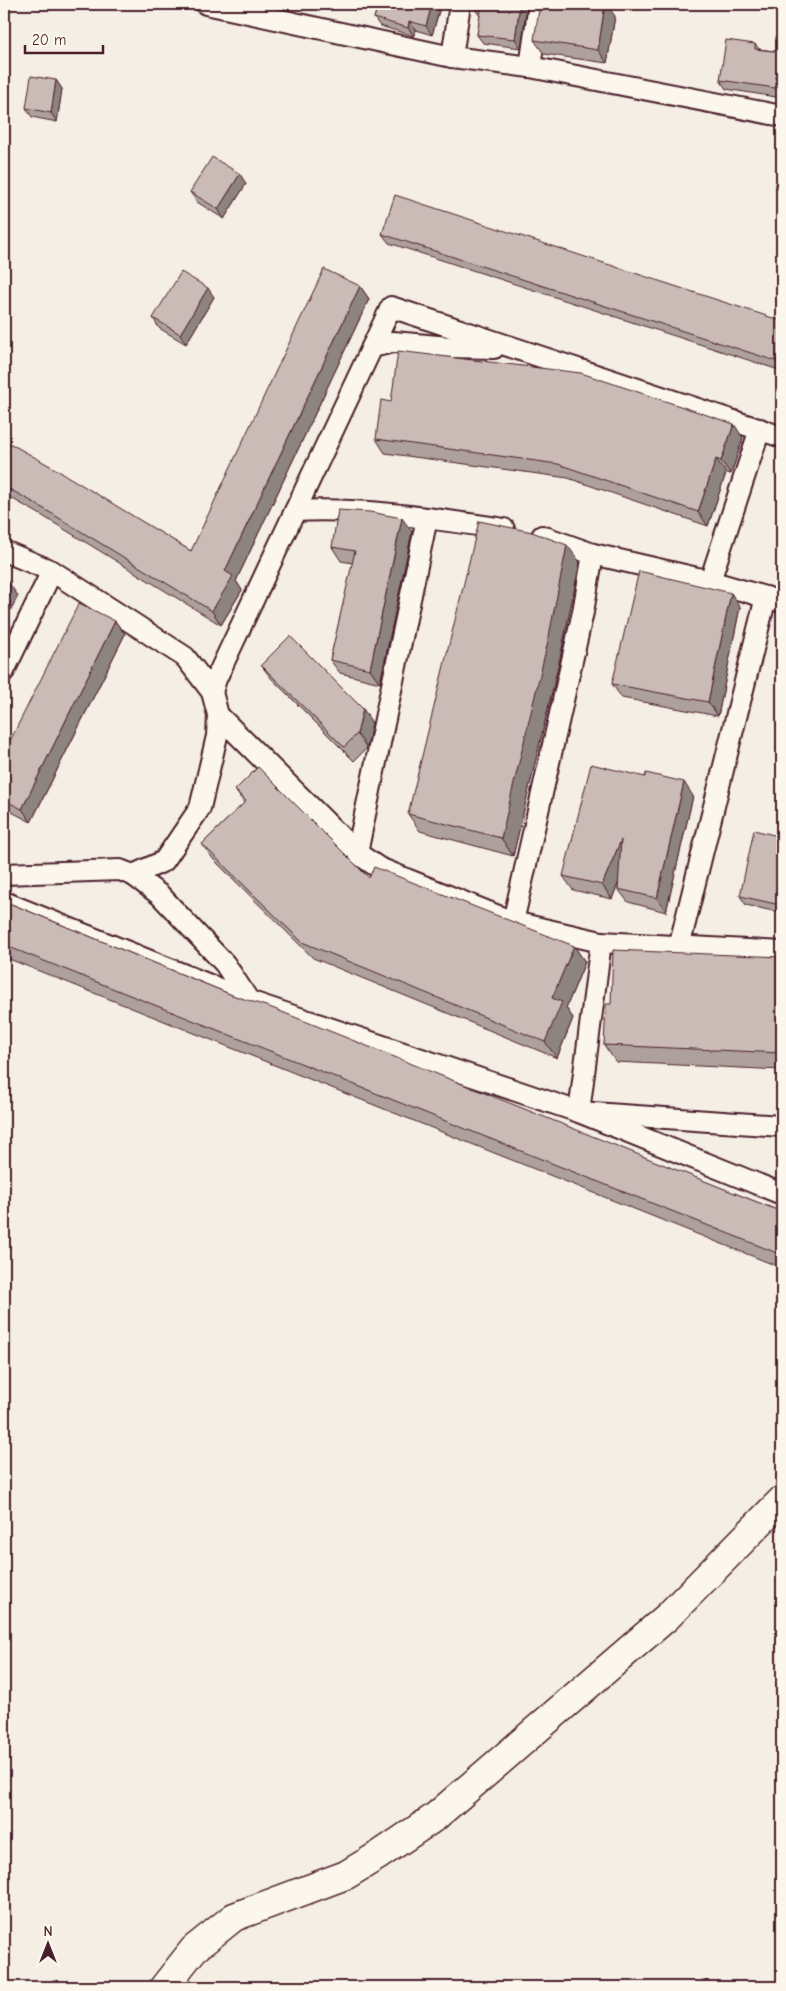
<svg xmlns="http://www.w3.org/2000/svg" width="786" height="1991" viewBox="0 0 786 1991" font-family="'Comic Neue',sans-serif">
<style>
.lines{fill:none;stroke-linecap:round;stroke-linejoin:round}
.street-casing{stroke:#4a1f2b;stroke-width:24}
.secondary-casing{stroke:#4a1f2b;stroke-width:31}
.street{stroke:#fbf7ec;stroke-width:20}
.secondary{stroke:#fbf7ec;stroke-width:28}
.wall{fill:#aea19d;stroke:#4a1f2b}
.shaded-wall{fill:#8d837f;stroke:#4a1f2b}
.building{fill:#cabbb6;stroke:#4a1f2b}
</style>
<rect width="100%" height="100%" fill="#f4eee4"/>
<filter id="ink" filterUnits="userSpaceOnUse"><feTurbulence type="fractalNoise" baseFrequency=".02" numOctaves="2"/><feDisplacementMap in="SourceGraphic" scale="10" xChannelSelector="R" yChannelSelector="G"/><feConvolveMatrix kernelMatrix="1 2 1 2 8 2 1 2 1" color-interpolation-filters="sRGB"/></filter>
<g filter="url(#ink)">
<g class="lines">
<defs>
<g id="street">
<path d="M206 4 452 57 530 67 782 116"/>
<path d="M452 57 460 4"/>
<path d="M530 67 539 4"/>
<path d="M372 347 393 342 449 347 494 348"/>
<path d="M295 511C363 507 436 519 504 529"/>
<path d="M542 536 593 554 710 581 782 602"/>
<path d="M4 551 52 571 185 657 212 692 218 715 217 736 200 808 164 861 133 875"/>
<path d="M710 581 760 429"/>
<path d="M4 671 52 571"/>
<path d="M212 692 216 679 391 307 782 437"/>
<path d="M218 715 357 853 379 868 513 922 601 942 782 952"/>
<path d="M357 853 427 518"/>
<path d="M4 874 120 870 133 875 160 895 225 964 249 1001"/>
<path d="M4 902 249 1001 579 1112 782 1194"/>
<path d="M513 922 583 612 593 554"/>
<path d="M601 942 579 1112 782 1126"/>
<path d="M679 947 766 597"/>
</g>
<path id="secondary" d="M164 1987 194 1949 234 1917 346 1875 379 1855 435 1817 667 1617 782 1500"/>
</defs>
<!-- street casing -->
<use href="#street" class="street-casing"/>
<!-- secondary casing -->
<use href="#secondary" class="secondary-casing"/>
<!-- street -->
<use href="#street" class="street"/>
<!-- secondary -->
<use href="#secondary" class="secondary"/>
</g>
<!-- wall -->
<g class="wall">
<path d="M351 4H441L432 35 416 30 414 36 380 26 374 18 376 12 352 5Z"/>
<path d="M474 4H527L521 48 483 43 477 35 480 16 474 8Z"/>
<path d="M615 16 607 63 544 54 534 40Z"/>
<path d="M755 44 759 49 782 52V98L726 89 720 80Z"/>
<path d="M56 80 62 89 57 122 32 117 26 108Z"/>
<path d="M246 184 224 219 197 202 190 192Z"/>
<path d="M382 234 782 321V371L389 243Z"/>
<path d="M360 286 369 299 236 581 242 590 221 625 41 515 4 494V440L191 551Z"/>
<path d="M214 297 186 344 159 328 153 318Z"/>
<path d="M743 438 731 474 726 473 708 526 568 478 385 453 376 439Z"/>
<path d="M412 532 380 683 340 673 330 660 353 563 341 561 332 547Z"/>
<path d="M580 562 560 658 513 856 420 831 408 814Z"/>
<path d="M731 593 740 607 718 716 622 698 612 684Z"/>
<path d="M115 621 125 634 31 822 4 808V753Z"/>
<path d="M261 665 363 709 372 723 367 748 354 761 271 678Z"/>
<path d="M235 790 369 878 574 946 585 962 566 1008 573 1018 557 1058 313 958 214 860 202 844 244 803Z"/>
<path d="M693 796 666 912 628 902 618 889 619 881 612 899 573 890 563 876Z"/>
<path d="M782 837V913L746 905 740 896Z"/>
<path d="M4 901 232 995 782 1212V1268L4 957Z"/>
<path d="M782 957V1070L616 1062 604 1045 611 1004Z"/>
</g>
<!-- shaded-wall -->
<g class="shaded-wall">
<path d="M432 4H441L432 35 426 26Z"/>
<path d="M520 4H527L521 48 515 39Z"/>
<path d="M605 4H606L615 16 607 63 598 50Z"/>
<path d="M409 21 416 30 414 36 408 28Z"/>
<path d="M56 80 62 89 57 122 51 113Z"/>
<path d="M240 174 246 184 224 219 218 209Z"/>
<path d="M360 286 369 299 236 581 242 590 221 625 212 611 225 571Z"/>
<path d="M208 288 214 297 186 344 180 334Z"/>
<path d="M734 424 743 438 731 474 721 461Z"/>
<path d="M716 459 726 473 708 526 698 512Z"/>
<path d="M402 518 412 532 380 683 370 669Z"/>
<path d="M567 545 580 562 560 658 513 856 501 838Z"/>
<path d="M7 580 18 596 4 623V586Z"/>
<path d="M731 593 740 607 718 716 708 702Z"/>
<path d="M115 621 125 634 31 822 22 809Z"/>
<path d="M363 709 372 723 367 748 357 734Z"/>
<path d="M684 782 693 796 666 912 657 898Z"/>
<path d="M621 840 630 854 612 899 602 885Z"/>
<path d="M782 894V908L780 905Z"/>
<path d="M574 946 585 962 566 1008 573 1018 557 1058 545 1042 552 998Z"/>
</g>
<!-- building -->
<g class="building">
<path d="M373 4H432L426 26 409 21 408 28 374 18 378 5Z"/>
<path d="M474 4H520L515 39 477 35 481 9 474 8Z"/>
<path d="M540 4H605L598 50 534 40Z"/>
<path d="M726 40 755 44V49L782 52V89L720 80Z"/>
<path d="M31 76 56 80 51 113 26 108Z"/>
<path d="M212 157 240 174 218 209 190 192Z"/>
<path d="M395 195 782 321V363L382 234Z"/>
<path d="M324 269 360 286 225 571 233 576 212 611 31 501 4 486V440L52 467 191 551Z"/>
<path d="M181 272 208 288 180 334 153 318Z"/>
<path d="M398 351 581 373 734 424 721 461 716 459 698 512 558 464 376 439 381 400 391 402Z"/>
<path d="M338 510 370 512 402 518 370 669 330 660 355 551 332 547Z"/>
<path d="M479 521 532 532 567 545 548 641 501 838 408 814Z"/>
<path d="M639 571 731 593 708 702 612 684Z"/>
<path d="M4 579 7 580 4 586Z"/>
<path d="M79 603 115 621 22 809 4 800V753Z"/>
<path d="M290 636 363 709 357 734 344 747 261 665Z"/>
<path d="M591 764 645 777 646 773 684 782 657 898 618 889 621 840 602 885 563 876Z"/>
<path d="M258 767 369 878 374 867 574 946 552 998 562 1002 545 1042 302 942 202 844 246 801 235 790Z"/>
<path d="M754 830 782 837V894L780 905 740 896Z"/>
<path d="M4 901 232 995 272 1008 782 1212V1255L4 945Z"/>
<path d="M613 950 782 957V1053L604 1045 606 1004H611Z"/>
</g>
</g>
<!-- margin -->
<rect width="786" height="1991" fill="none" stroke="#fbf7ec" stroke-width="20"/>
<rect x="10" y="10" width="766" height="1971" fill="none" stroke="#4a1f2b" stroke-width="2" filter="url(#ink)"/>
<!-- north arrow -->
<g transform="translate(48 1944)" stroke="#fbf7ec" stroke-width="4" paint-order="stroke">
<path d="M0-4L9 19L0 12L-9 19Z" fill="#4a1f2b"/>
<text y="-8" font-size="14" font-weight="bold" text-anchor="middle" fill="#4a1f2b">N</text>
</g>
<!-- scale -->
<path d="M25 45v8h78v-8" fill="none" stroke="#4a1f2b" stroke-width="2.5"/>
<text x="32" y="45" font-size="15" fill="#4a1f2b" stroke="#fbf7ec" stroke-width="4" paint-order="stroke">20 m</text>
</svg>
